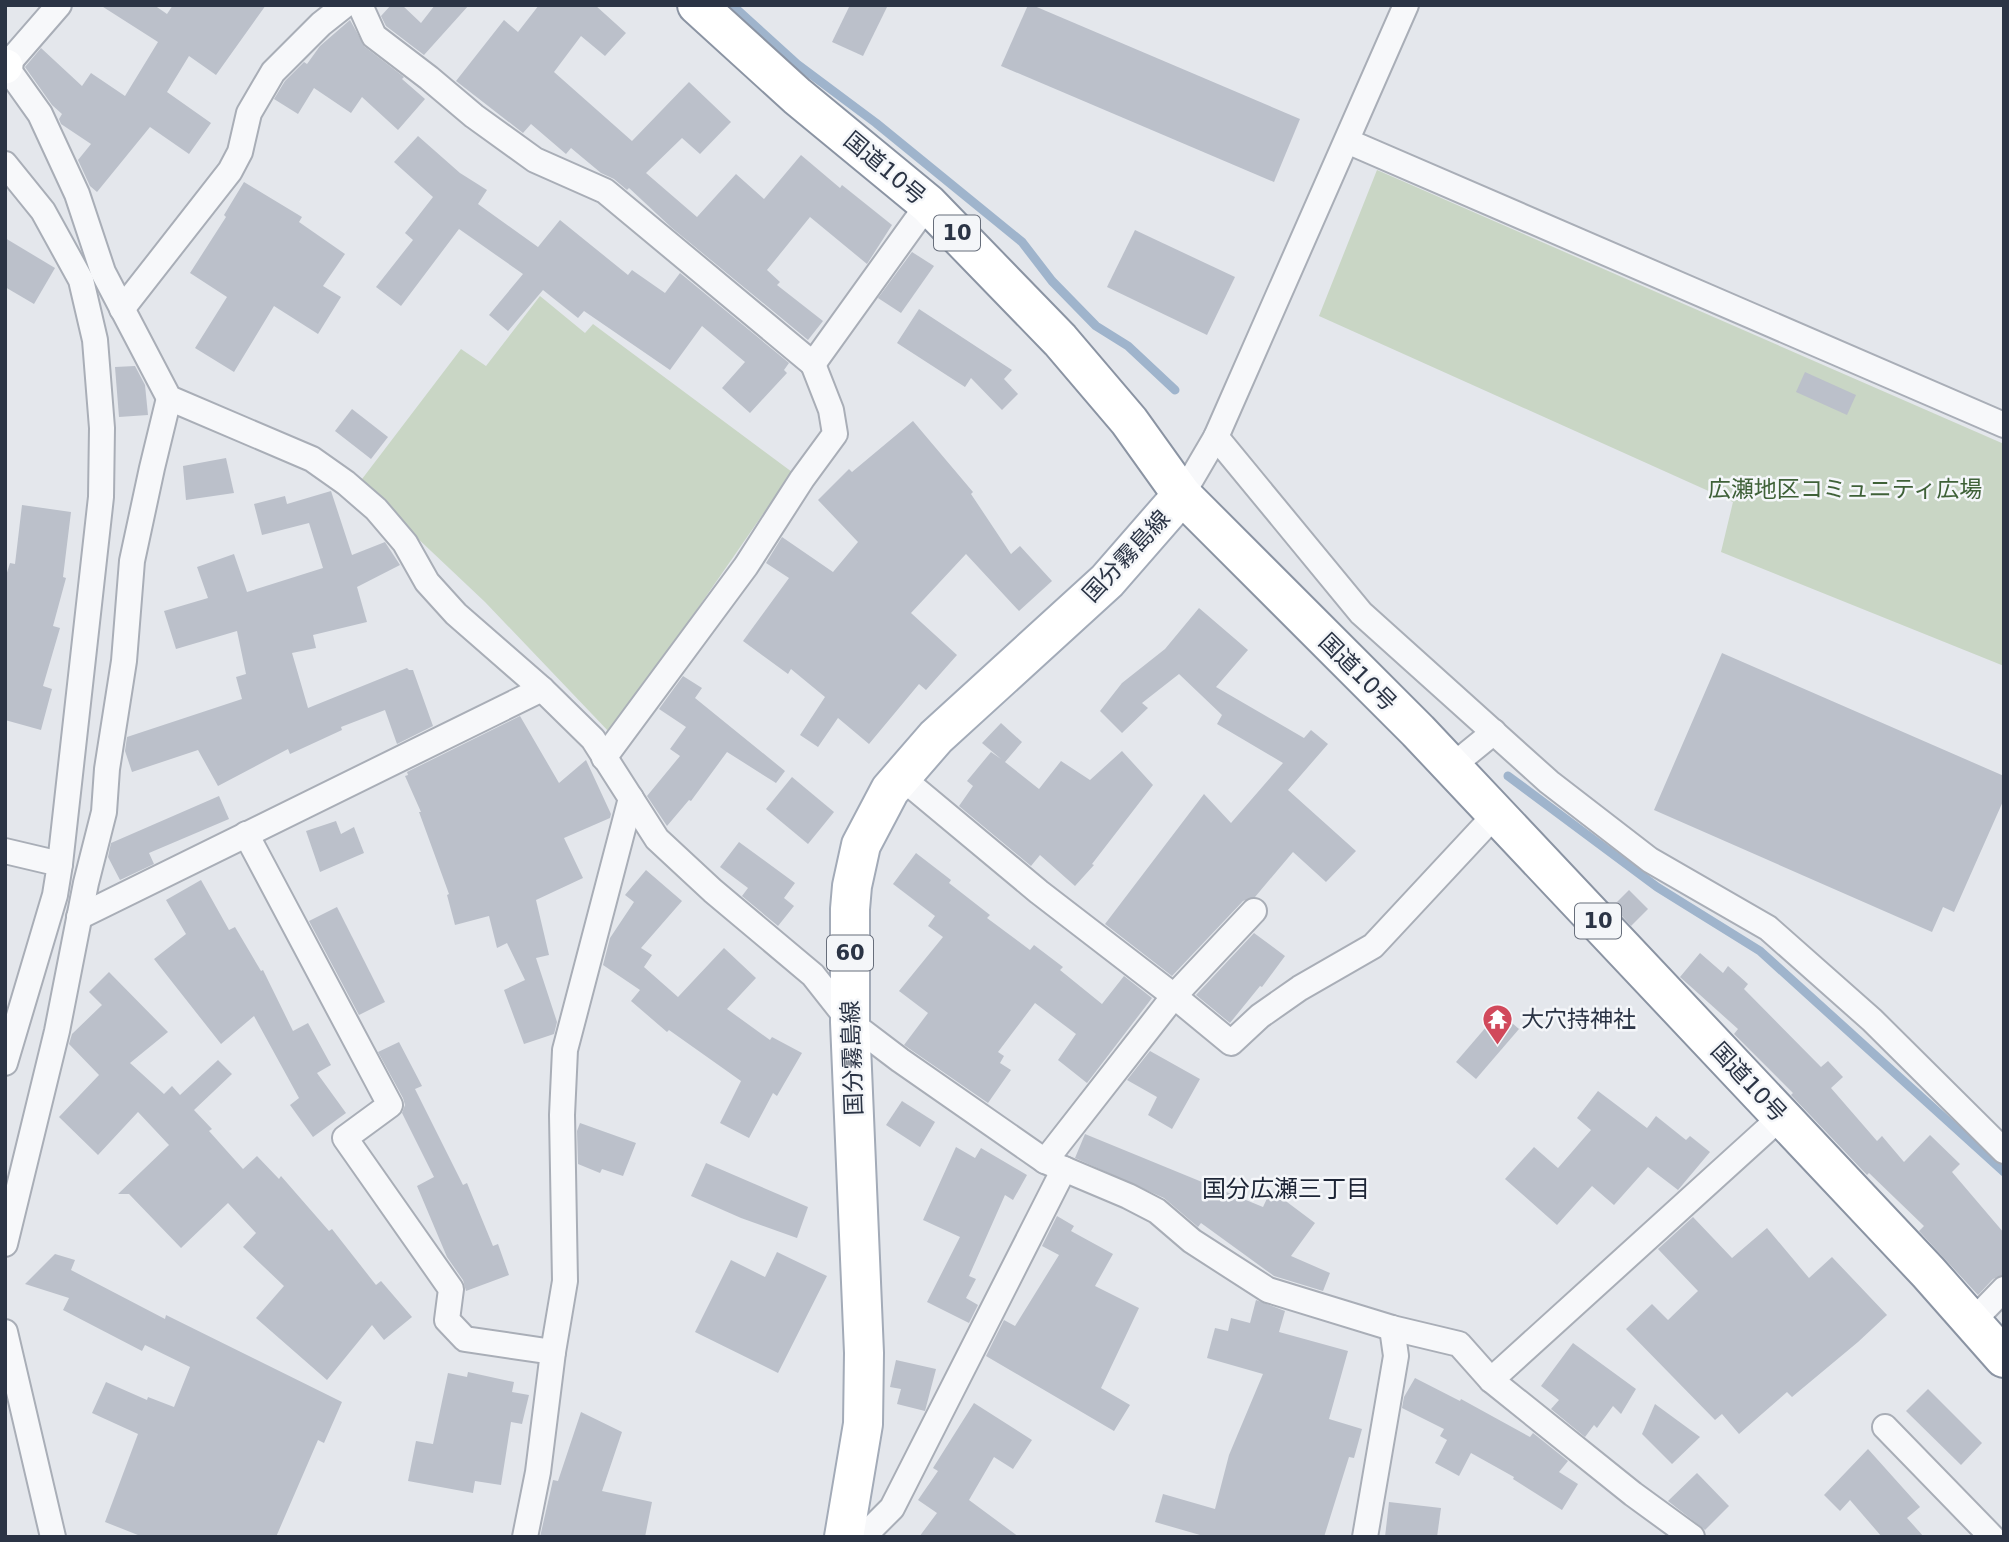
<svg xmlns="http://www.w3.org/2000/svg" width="2009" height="1542" viewBox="0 0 2009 1542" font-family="'DejaVu Sans','Noto Sans JP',sans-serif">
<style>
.green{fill:#c9d6c5}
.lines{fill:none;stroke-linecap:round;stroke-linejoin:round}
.stream{stroke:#9fb4cc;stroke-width:9}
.building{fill:#bbc0ca}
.street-casing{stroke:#a9aeb7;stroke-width:28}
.secondary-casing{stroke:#a9aeb7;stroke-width:37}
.primary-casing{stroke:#a3abb8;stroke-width:42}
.highway-casing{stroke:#8b94a3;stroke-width:42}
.street{stroke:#f7f8fa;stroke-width:24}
.secondary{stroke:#fff;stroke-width:33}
.primary{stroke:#fff;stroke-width:38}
.highway{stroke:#fff;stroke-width:38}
.labels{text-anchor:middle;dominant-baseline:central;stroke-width:5;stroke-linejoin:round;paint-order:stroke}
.shield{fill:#f4f6f9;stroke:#676e7b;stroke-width:2}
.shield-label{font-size:21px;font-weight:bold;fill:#2b3445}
.street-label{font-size:23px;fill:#2b3445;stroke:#f4f6f9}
.park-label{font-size:23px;fill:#3f6138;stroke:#f4f6f9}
.poi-label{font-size:23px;fill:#2b3445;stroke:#f4f6f9;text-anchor:start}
.neighbourhood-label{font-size:24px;fill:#1d2536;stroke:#f4f6f9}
</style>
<rect width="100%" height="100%" fill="#e4e7ec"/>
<!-- green -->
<g class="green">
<path d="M1377 170 2004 444V666L1721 552 1733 502 1319 316Z"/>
<path d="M540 296 585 333 593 324 792 472 611 734 485 602 359 483 461 349 486 366Z"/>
</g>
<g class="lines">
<!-- stream -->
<g class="stream">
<path d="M732 5 797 64 876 123 1022 242 1052 281 1096 326 1128 346 1175 390"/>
<path d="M1508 776 1657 887 1760 951 2004 1172"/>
</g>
</g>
<!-- building -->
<g class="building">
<path d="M100 5H154L167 14 173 5H266L216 75 189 56 167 92 211 123 189 154 150 127 97 192 90 186 78 160 91 144 61 124 59 119 62 114 52 105 25 67 41 48 82 86 91 73 125 96 158 42Z"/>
<path d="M391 5H402L421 23 435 5H469L424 55 386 26 381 16Z"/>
<path d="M539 5H595L626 33 605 56 581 36 554 72 632 141 689 82 731 122 700 154 682 138 646 173 697 217 736 174 764 199 801 155 840 188 842 185 892 225 867 264 810 217 767 270 780 282 777 285 823 321 808 340 672 228 629 188 627 190 614 179 601 173 571 148 566 154 531 124 523 133 456 81 504 20 518 32Z"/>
<path d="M850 5H888L863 56 832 42Z"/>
<path d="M1028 5H1032L1300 119 1274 182 1001 66Z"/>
<path d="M350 20 365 47 404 77 402 79 425 99 398 130 362 97 351 113 314 88 298 114 274 99 285 81 304 62 307 64 320 46Z"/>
<path d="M418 136 460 173 487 190 478 204 538 247 560 220 628 275 632 270 665 293 680 273 789 363 784 370 787 373 750 413 722 388 745 362 702 326 670 370 584 311 578 318 543 290 508 331 489 315 523 274 459 229 401 306 376 287 413 240 405 233 433 197 394 162Z"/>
<path d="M244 182 302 217 299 222 345 254 323 286 341 297 318 334 274 306 234 372 195 348 227 297 190 273 226 217 224 215Z"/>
<path d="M1135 230 1235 277 1207 335 1107 287Z"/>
<path d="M5 238 55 268 34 304 5 287Z"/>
<path d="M912 252 934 266 901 313 878 298Z"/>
<path d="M919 309 1012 370 1004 379 1018 394 1002 410 971 378 965 387 897 343Z"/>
<path d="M135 366 145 385 148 415 119 417 115 367Z"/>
<path d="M1805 372 1856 395 1847 415 1796 392Z"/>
<path d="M352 409 388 437 371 459 335 431Z"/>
<path d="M913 421 973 492 971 494 1011 554 1020 546 1052 581 1019 611 966 554 911 613 957 655 926 690 919 684 869 744 838 718 818 747 800 735 825 697 791 669 788 674 743 641 789 578 766 563 782 537 833 572 858 542 818 500 849 469 852 472Z"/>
<path d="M226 458 234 493 186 500 183 466Z"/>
<path d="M331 491 352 555 385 542 400 565 357 587 367 622 313 635 316 648 292 653 308 708 407 668 409 670H413L433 726 397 744 385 710 341 727 342 730 290 754 288 749 218 786 198 750 132 772 125 751 127 737 242 699 236 677 246 674 237 631 176 649 164 611 208 598 197 567 234 554 247 592 323 568 309 523 262 535 254 504 285 496 287 504Z"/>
<path d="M22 505 71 512 63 577 66 578 53 626 60 628 43 686 52 689 41 730 5 720V579L10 563 15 564Z"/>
<path d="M1199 608 1248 650 1216 687 1304 738 1311 730 1328 744 1288 790 1356 851 1326 882 1293 852 1255 897 1243 901 1172 976 1105 924 1204 794 1231 823 1283 763 1217 724 1222 715 1179 674 1142 703 1148 708 1122 733 1100 711 1122 683 1165 649Z"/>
<path d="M1722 653 2004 776V799L1954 912 1943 907 1932 932 1654 810Z"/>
<path d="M683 676 702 688 695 698 785 771 776 783 727 752 691 801 689 800 667 826 647 796 680 756 670 749 686 727 659 709Z"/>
<path d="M520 716 559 783 586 760 611 814 610 818 564 838 583 878 536 900 549 955 536 958 557 1022 554 1034 524 1044 504 990 525 980 507 943 497 948 489 916 455 925 447 895 449 894 419 812H421L405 776 408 775 407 772Z"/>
<path d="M1001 723 1022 742 1005 762 1039 789 1061 761 1090 780 1122 751 1153 785 1092 864 1094 865 1075 886 1040 855 1031 866 959 806 973 786 967 781 991 752 1001 759 982 743Z"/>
<path d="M792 777 834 812 808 844 766 809Z"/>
<path d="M219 796 229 819 149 853 154 864 120 880 108 857 111 843Z"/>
<path d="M336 821 341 834 354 827 364 853 320 872 306 831Z"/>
<path d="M739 842 795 883 784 898 794 906 778 926 742 896 748 888 720 867Z"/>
<path d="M916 853 951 880 949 883 990 915 987 918 1030 950 1034 945 1063 967 1060 970 1102 1004 1124 976 1152 998 1087 1083 1058 1060 1076 1034 1035 1003 998 1052 1004 1056 1000 1063 1011 1070 988 1103 904 1045 928 1013 899 991 943 937 928 926 935 916 893 884Z"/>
<path d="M646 870 682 901 641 948 652 955 644 967 678 997 724 948 756 978 727 1009 770 1040 772 1037 802 1053 777 1096 773 1093 749 1138 720 1123 741 1081 669 1030 667 1032 631 1001 640 990 603 965 610 938 634 902 625 895Z"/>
<path d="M201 880 229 930 235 927 261 971 263 970 293 1031 308 1023 331 1065 317 1073 346 1113 313 1137 290 1105 299 1098 254 1016 221 1044 154 959 186 934 166 900Z"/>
<path d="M1629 890 1648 909 1631 926 1613 906Z"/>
<path d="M337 907 385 1002 359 1015 309 921Z"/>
<path d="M1254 933 1285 956 1262 987 1260 986 1230 1023 1196 995Z"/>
<path d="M1700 953 1723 973 1728 966 1748 984 1744 989 1821 1067 1828 1061 1843 1077 1831 1088 1877 1141 1882 1136 1904 1162 1930 1135 1960 1164 1952 1172 2004 1233V1275L1993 1279 1978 1295 1919 1231 1924 1226 1869 1173 1867 1175 1791 1095 1793 1093 1734 1034 1738 1029 1680 977Z"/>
<path d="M109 972 168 1032 130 1063 164 1094 172 1086 180 1095 218 1060 232 1074 194 1110 212 1129 209 1131 243 1169 257 1156 279 1179 281 1176 329 1231 332 1229 376 1285 381 1281 412 1317 384 1340 372 1325 327 1380 256 1318 284 1286 243 1247 256 1233 228 1203 181 1248 129 1194H118L169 1145 138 1112 98 1155 59 1117 99 1075 69 1044 72 1034 102 1005 89 992Z"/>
<path d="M1499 1012 1519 1029 1476 1079 1456 1062Z"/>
<path d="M399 1042 422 1086 415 1089 463 1185 467 1183 493 1246 498 1244 509 1275 466 1291 463 1280 447 1257 417 1186 434 1177 402 1113 405 1105 403 1098 378 1052Z"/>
<path d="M1150 1051 1200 1079 1172 1129 1148 1115 1157 1097 1127 1080Z"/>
<path d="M1598 1091 1647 1128 1656 1116 1686 1140 1690 1136 1710 1152 1678 1190 1648 1167 1614 1205 1592 1186 1557 1225 1505 1179 1534 1147 1558 1168 1591 1130 1577 1118Z"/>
<path d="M902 1101 935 1122 920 1147 886 1125Z"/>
<path d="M580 1123 636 1143 623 1176 602 1169 600 1173 578 1164 577 1131Z"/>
<path d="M1085 1134 1263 1207 1271 1190 1315 1223 1291 1256 1330 1273 1323 1291 1274 1276 1201 1223 1198 1227 1164 1198 1075 1158Z"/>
<path d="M956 1147 975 1158 981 1148 1027 1175 1013 1200 1005 1195 969 1276 976 1279 966 1298 978 1305 969 1323 927 1302 960 1237 923 1220Z"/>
<path d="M706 1163 808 1207 797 1238 741 1218 691 1196Z"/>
<path d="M1057 1216 1074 1226 1071 1231 1113 1254 1095 1286 1139 1308 1101 1388 1130 1405 1114 1431 986 1356 1004 1320 1015 1326 1059 1255 1042 1246Z"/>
<path d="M1693 1217 1732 1258 1767 1228 1809 1278 1832 1257 1887 1315 1858 1342 1792 1397 1787 1392 1739 1434 1722 1414 1715 1420 1626 1329 1652 1304 1668 1320 1698 1291 1658 1249Z"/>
<path d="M777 1252 827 1276 778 1373 695 1332 731 1260 765 1277Z"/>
<path d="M55 1254 75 1260 71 1270 165 1319 166 1315 342 1402 324 1443 318 1440 276 1537H143L105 1522 138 1434 92 1413 106 1382 147 1400 148 1397 174 1407 190 1367 145 1345 142 1351 63 1310 69 1298 25 1284Z"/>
<path d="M1256 1300 1285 1311 1279 1332 1348 1351 1329 1419 1362 1429 1354 1458 1349 1457 1324 1537H1207L1155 1522 1163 1494 1215 1509 1229 1455 1263 1374 1207 1358 1215 1328 1228 1331 1231 1318 1250 1323Z"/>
<path d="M1573 1343 1636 1389 1621 1414 1613 1406 1597 1428 1594 1425 1585 1437 1551 1409 1559 1400 1541 1386Z"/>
<path d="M896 1360 936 1369 925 1411 897 1404 901 1389 890 1387Z"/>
<path d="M468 1372 514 1382 512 1392 529 1395 522 1424 511 1422 501 1485 475 1481 473 1493 408 1481 416 1441 433 1444 448 1373 467 1377Z"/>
<path d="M1415 1378 1460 1401 1461 1399 1530 1437 1533 1433 1568 1461 1559 1472 1578 1484 1562 1510 1513 1479 1514 1477 1471 1453 1459 1476 1435 1463 1447 1440 1440 1436 1444 1429 1402 1408 1404 1397Z"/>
<path d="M1928 1389 1982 1443 1961 1465 1906 1411Z"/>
<path d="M974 1403 1032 1440 1013 1469 994 1457 969 1500 1019 1537H919L937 1513 918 1500 938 1471 933 1468Z"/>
<path d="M1655 1404 1700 1437 1672 1464 1642 1434Z"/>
<path d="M581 1412 622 1432 602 1491 652 1502 645 1537H540L553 1480 558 1481Z"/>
<path d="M1868 1449 1920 1507 1907 1518 1924 1537H1882L1850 1500 1840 1511 1824 1495Z"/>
<path d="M1697 1473 1729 1506 1705 1530 1668 1501Z"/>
<path d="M1389 1502 1441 1508 1437 1537H1385Z"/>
</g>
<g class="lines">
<defs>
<g id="street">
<path d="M360 5 374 36 429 78 474 116 535 160 605 191 813 364 928 204"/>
<path d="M5 65 40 114 77 194 103 272 169 398 312 459 346 483 376 509 405 543 427 582 456 614 542 689 593 739 657 839 713 891 813 975 850 1022 900 1060 1045 1161 1128 1196 1157 1211 1192 1241 1268 1290 1392 1328 1459 1344 1491 1380 1633 1494 1692 1537"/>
<path d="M6 66 59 5"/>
<path d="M1347 141 2004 425"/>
<path d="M5 164 43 211 81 280 95 340 102 428 101 497 60 864"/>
<path d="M122 309 230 171 240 152 249 113 273 72 321 24 345 5"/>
<path d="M1216 437 1361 613 1549 782 1650 860 1768 928 1872 1020 2004 1151"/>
<path d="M1182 495 1216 437 1406 5"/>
<path d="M604 758 746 566 802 479 835 434 831 410 813 364"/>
<path d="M1451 767 1494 732"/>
<path d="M901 777 1039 892 1174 996 1231 1043 1260 1016 1300 988 1373 946 1495 815"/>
<path d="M246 834 390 1105 345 1138 451 1289 447 1320 465 1339 553 1352"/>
<path d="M5 851 60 864 55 895 5 1063"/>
<path d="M79 917 542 689"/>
<path d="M1045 1161 1174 996 1254 911"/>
<path d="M5 1244 57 1031 86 883 104 812 107 769 124 661 132 561 152 468 169 398"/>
<path d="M1972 1322 2004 1289"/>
<path d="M5 1332 53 1537"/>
<path d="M1491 1380 1782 1116"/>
<path d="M1885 1427 1992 1537"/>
<path d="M525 1537 538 1472 553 1352 565 1281 562 1115 565 1050 631 798"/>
<path d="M863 1537 892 1508 1064 1169"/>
<path d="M1365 1537 1396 1356 1392 1328"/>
</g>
<path id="secondary" d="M5 67 6 66"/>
<path id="primary" d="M844 1537 863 1424 864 1353 850 1022V909L852 886 861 845 890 790 936 737 1107 581 1182 495"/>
<path id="highway" d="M697 5 797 96 928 204 1060 340 1129 421 1182 495 1418 731 1928 1272 2004 1358"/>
</defs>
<!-- street casing -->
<use href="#street" class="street-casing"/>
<!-- secondary casing -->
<use href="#secondary" class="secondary-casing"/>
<!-- primary casing -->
<use href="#primary" class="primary-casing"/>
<!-- highway casing -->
<use href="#highway" class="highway-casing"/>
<!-- street -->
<use href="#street" class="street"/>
<!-- secondary -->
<use href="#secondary" class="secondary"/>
<!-- primary -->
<use href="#primary" class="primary"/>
<!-- highway -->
<use href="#highway" class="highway"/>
</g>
<!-- icons -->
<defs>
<symbol id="temple-pin" viewBox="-11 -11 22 30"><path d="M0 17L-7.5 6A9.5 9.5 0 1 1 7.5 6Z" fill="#d1495b" stroke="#f4f6f9"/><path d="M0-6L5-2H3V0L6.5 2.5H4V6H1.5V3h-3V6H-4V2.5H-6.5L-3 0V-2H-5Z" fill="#fff"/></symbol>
</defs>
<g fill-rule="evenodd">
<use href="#temple-pin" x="1480" y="1002" width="35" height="47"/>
</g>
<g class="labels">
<!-- shield labels -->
<g class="shield">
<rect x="934" y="215.5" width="46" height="35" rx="5"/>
<rect x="1575" y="903.5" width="46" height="35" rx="5"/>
<rect x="827" y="935.5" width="46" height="35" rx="5"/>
</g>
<g class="shield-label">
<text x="957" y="233">10</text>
<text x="1598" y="921">10</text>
<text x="850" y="953">60</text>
</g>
<!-- street labels -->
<g class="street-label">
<text transform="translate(885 168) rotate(40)">国道10号</text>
<text transform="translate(1126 556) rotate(-47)">国分霧島線</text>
<text transform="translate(1358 672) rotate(45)">国道10号</text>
<text transform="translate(852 1058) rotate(-92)">国分霧島線</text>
<text transform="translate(1749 1082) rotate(47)">国道10号</text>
</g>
<!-- park labels -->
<g class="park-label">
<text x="1845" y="489">広瀬地区コミュニティ広場</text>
</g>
<!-- poi labels -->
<g class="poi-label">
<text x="1521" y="1019">大穴持神社</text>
</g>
<!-- neighbourhood labels -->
<g class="neighbourhood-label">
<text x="1286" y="1189">国分広瀬三丁目</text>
</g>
</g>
<!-- border -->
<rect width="2009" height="1542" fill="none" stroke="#2b3445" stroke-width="14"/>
</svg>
